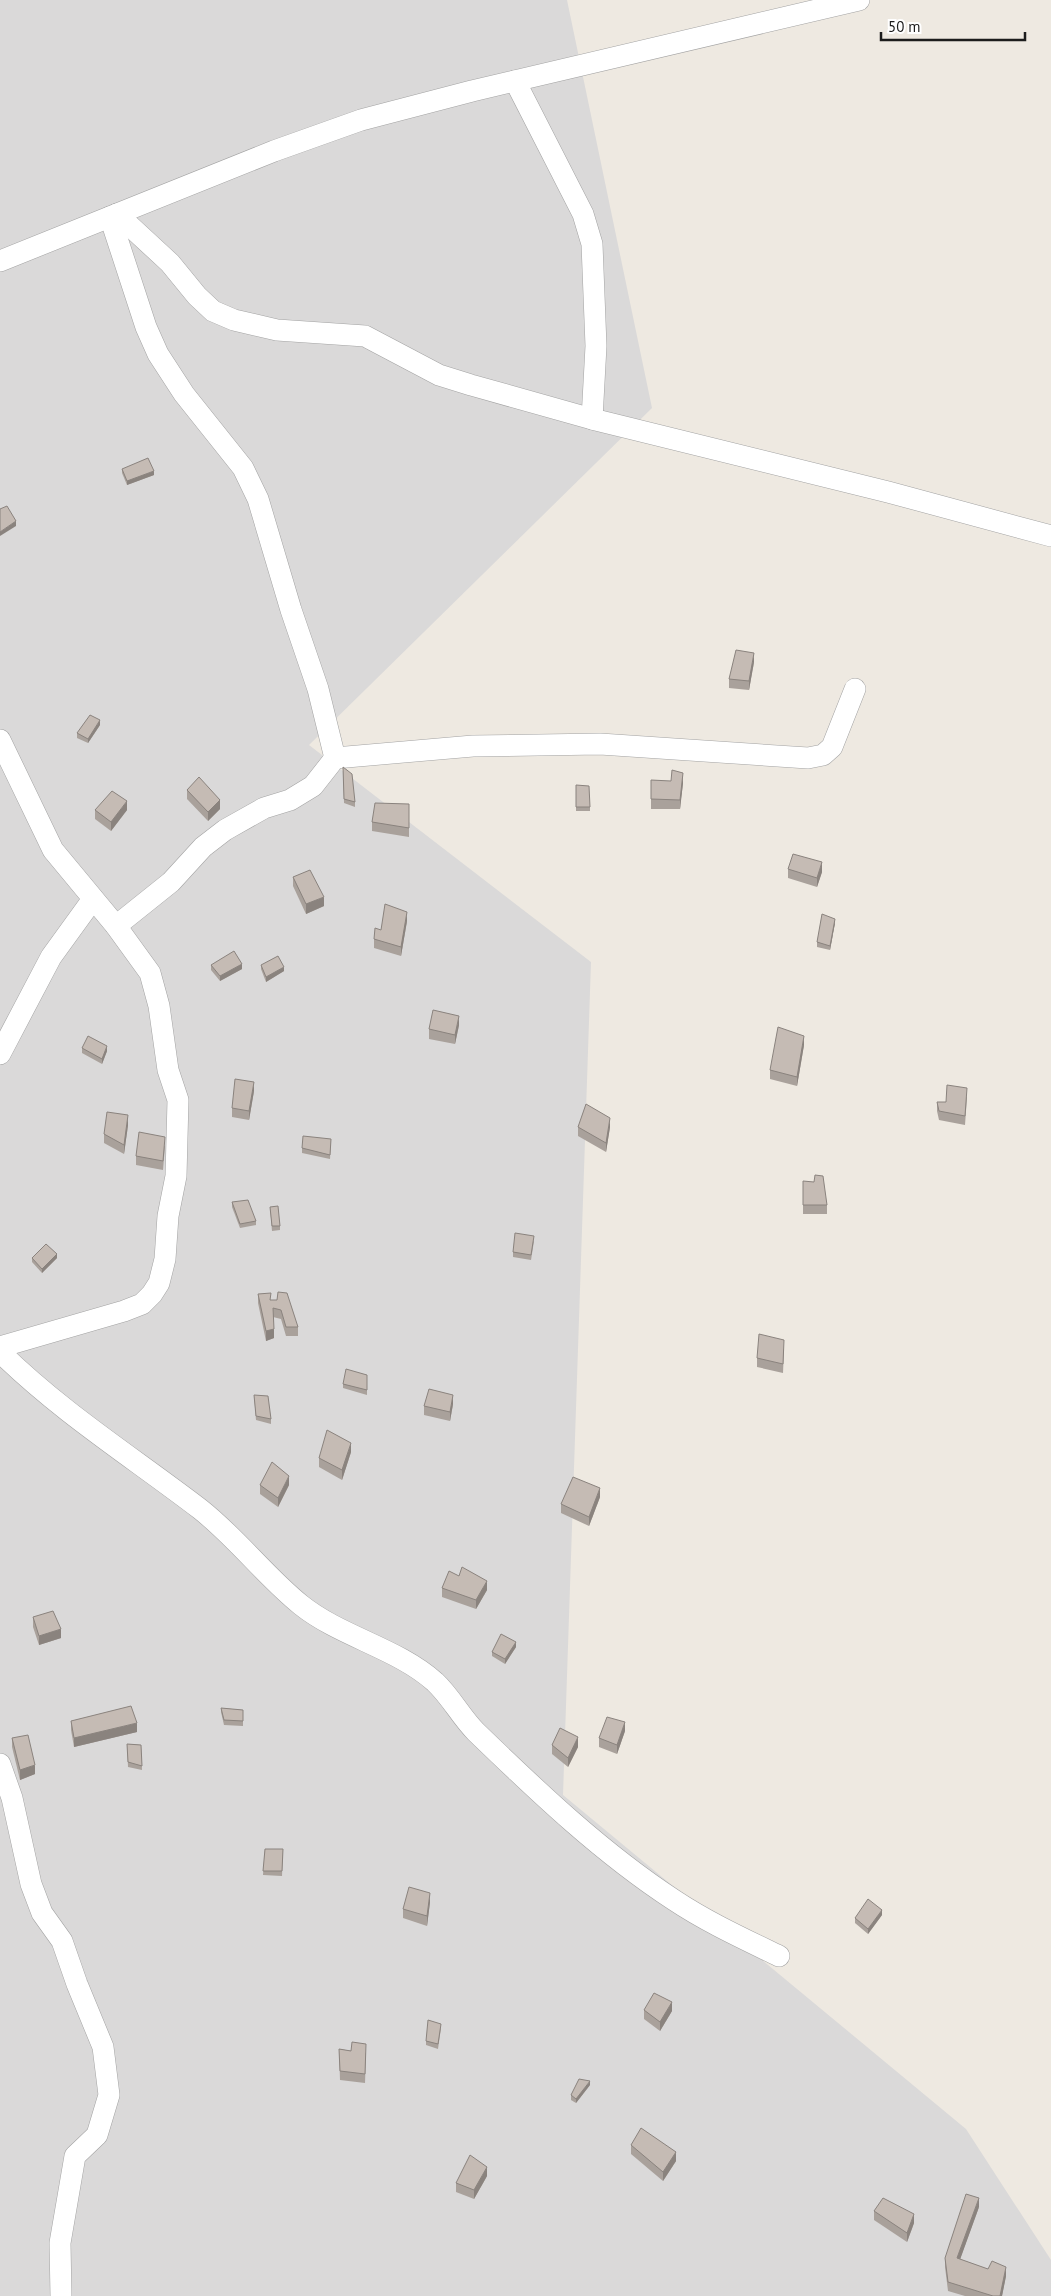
<svg xmlns="http://www.w3.org/2000/svg" width="1051" height="2296" viewBox="0 0 1051 2296" font-family="'PT Sans',sans-serif">
<style>
.residential{fill:#dad9d9}
.lines{fill:none;stroke-linecap:round;stroke-linejoin:round}
.minor-casing{stroke:#a3a3a3;stroke-width:22}
.minor{stroke:#fff;stroke-width:21}
.wall{fill:#a9a19b}
.shaded-wall{fill:#8a837e}
.building{fill:#c5bbb4;stroke:#8a837e}
</style>
<rect width="100%" height="100%" fill="#eee9e1"/>
<!-- residential -->
<path class="residential" d="M0 0H567L652 408 309 745 591 962 563 1795 966 2129 1051 2260V2296H0Z"/>
<g class="lines">
<defs>
<g id="minor">
<path d="M515 81 583 214 592 244 596 346 592 419"/>
<path d="M117 214 170 263 197 296 213 311 234 320 277 330 365 336 439 375 471 385 592 419 888 492 1051 536"/>
<path d="M110 217 146 327 158 354 184 394 243 468 258 499 291 610 318 689 335 758"/>
<path d="M0 261 274 151 361 120 472 91 859 0"/>
<path d="M0 740 53 850 116 926 150 973 159 1006 168 1070 178 1100 176 1176 168 1216 165 1259 159 1283 152 1294 142 1304 124 1311 0 1347"/>
<path d="M116 926 171 882 203 847 225 830 264 808 290 800 313 786 335 758 473 746 600 744 808 758 823 755 832 747 855 689"/>
<path d="M0 1054 51 957 93 899"/>
<path d="M0 1352C61 1412 132 1457 200 1509 237 1538 265 1576 301 1605 341 1637 397 1648 435 1682 451 1697 461 1717 476 1732 538 1792 602 1853 674 1900 707 1922 744 1939 779 1956"/>
<path d="M0 1764 12 1798 31 1884 42 1913 62 1941 77 1984 103 2047 109 2095 97 2135 75 2156 60 2243 61 2296"/>
</g>
</defs>
<!-- minor casing -->
<use href="#minor" class="minor-casing"/>
<!-- minor -->
<use href="#minor" class="minor"/>
</g>
<!-- wall -->
<g class="wall">
<path d="M122 469 154 475 127 485 122 473Z"/>
<path d="M754 662 749 690 729 688V679Z"/>
<path d="M100 725 88 743 77 738V733Z"/>
<path d="M343 767 355 802V807L344 803Z"/>
<path d="M651 780 683 783 680 809H651Z"/>
<path d="M576 785 590 807V811H576Z"/>
<path d="M187 790 220 809 208 821 187 799Z"/>
<path d="M409 804V837L372 831V822Z"/>
<path d="M95 810H127L111 831 95 819Z"/>
<path d="M788 869 822 872 817 887 788 878Z"/>
<path d="M293 877 324 906 306 914 293 886Z"/>
<path d="M407 921 401 956 374 948V939L381 930Z"/>
<path d="M835 923 830 950 817 947V942Z"/>
<path d="M211 965 242 969 220 981 211 970Z"/>
<path d="M261 965 284 971 266 982 261 969Z"/>
<path d="M459 1025 455 1044 429 1039V1029Z"/>
<path d="M804 1045 797 1086 770 1079V1070Z"/>
<path d="M82 1048 107 1051 102 1064 82 1053Z"/>
<path d="M254 1091 249 1120 232 1117V1108Z"/>
<path d="M967 1097 965 1125 939 1120 937 1111V1102H946Z"/>
<path d="M128 1125 124 1154 104 1143V1134Z"/>
<path d="M578 1127H610L606 1152 578 1136Z"/>
<path d="M331 1139 330 1159 302 1153V1148Z"/>
<path d="M165 1146 163 1170 136 1165V1156Z"/>
<path d="M803 1181 827 1205V1214H803Z"/>
<path d="M232 1202 256 1221V1225L240 1228 232 1207Z"/>
<path d="M270 1207 280 1226V1230L272 1231Z"/>
<path d="M534 1241 531 1260 513 1257V1252Z"/>
<path d="M32 1258H57L42 1273 32 1262Z"/>
<path d="M258 1294 271 1300 298 1327V1336H286L281 1319 273 1317 274 1338 266 1341 258 1303Z"/>
<path d="M784 1349 783 1373 757 1367V1358Z"/>
<path d="M367 1375V1395L343 1388V1384Z"/>
<path d="M254 1395 271 1419V1424L256 1420Z"/>
<path d="M453 1404 450 1421 424 1415V1406Z"/>
<path d="M351 1452 342 1480 319 1467V1458Z"/>
<path d="M260 1485H289L278 1507 260 1494Z"/>
<path d="M600 1497 589 1526 561 1513V1504Z"/>
<path d="M459 1576 487 1590 476 1609 442 1597V1588Z"/>
<path d="M33 1617 61 1638 39 1645 33 1627Z"/>
<path d="M516 1647 505 1664 492 1656V1652Z"/>
<path d="M221 1708 243 1710V1726L224 1725 221 1712Z"/>
<path d="M71 1721 137 1732 74 1747 71 1730Z"/>
<path d="M625 1731 617 1754 599 1747V1738Z"/>
<path d="M12 1738 35 1774 20 1780 12 1747Z"/>
<path d="M127 1744 141 1745 142 1770 128 1767Z"/>
<path d="M552 1745 578 1747 568 1767 552 1754Z"/>
<path d="M265 1849H283L282 1876 263 1875Z"/>
<path d="M430 1902 427 1926 403 1918V1909Z"/>
<path d="M882 1915 868 1934 855 1923V1918Z"/>
<path d="M644 2010 672 2011 660 2031 644 2019Z"/>
<path d="M441 2028 438 2049 426 2045V2041Z"/>
<path d="M339 2049 366 2053 365 2083 340 2080Z"/>
<path d="M590 2085 576 2103 571 2100V2095Z"/>
<path d="M631 2145 676 2161 663 2181 631 2154Z"/>
<path d="M487 2176 474 2199 456 2192V2183Z"/>
<path d="M979 2207 960 2259 1006 2276 1002 2296H965L948 2291 945 2267V2258Z"/>
<path d="M874 2211 914 2223 907 2242 874 2220Z"/>
</g>
<!-- shaded-wall -->
<g class="shaded-wall">
<path d="M154 471V475L127 485V481Z"/>
<path d="M16 521V526L0 536V532Z"/>
<path d="M754 653V662L749 690V681Z"/>
<path d="M100 720V725L88 743V739Z"/>
<path d="M683 773V783L680 809V800Z"/>
<path d="M220 800V809L208 821V812Z"/>
<path d="M127 801V810L111 831V822Z"/>
<path d="M822 862V872L817 887V878Z"/>
<path d="M324 897V906L306 914V904Z"/>
<path d="M407 912V921L401 956V947Z"/>
<path d="M835 919V923L830 950V946Z"/>
<path d="M242 964V969L220 981V976Z"/>
<path d="M284 967V971L266 982V977Z"/>
<path d="M459 1016V1025L455 1044V1035Z"/>
<path d="M804 1036V1045L797 1086V1077Z"/>
<path d="M107 1046V1051L102 1064V1059Z"/>
<path d="M254 1082V1091L249 1120V1111Z"/>
<path d="M128 1115V1125L124 1154V1145Z"/>
<path d="M610 1118V1127L606 1152V1143Z"/>
<path d="M57 1254V1258L42 1273V1269Z"/>
<path d="M274 1329V1338L266 1341V1331Z"/>
<path d="M453 1395V1404L450 1421V1412Z"/>
<path d="M351 1443V1452L342 1480V1470Z"/>
<path d="M289 1476V1485L278 1507V1498Z"/>
<path d="M600 1488V1497L589 1526V1517Z"/>
<path d="M487 1581V1590L476 1609V1600Z"/>
<path d="M61 1629V1638L39 1645V1636Z"/>
<path d="M516 1642V1647L505 1664V1659Z"/>
<path d="M625 1722V1731L617 1754V1745Z"/>
<path d="M137 1723V1732L74 1747V1738Z"/>
<path d="M578 1737V1747L568 1767V1758Z"/>
<path d="M35 1765V1774L20 1780V1770Z"/>
<path d="M430 1893V1902L427 1926V1916Z"/>
<path d="M882 1910V1915L868 1934V1929Z"/>
<path d="M672 2002V2011L660 2031V2022Z"/>
<path d="M590 2081V2085L576 2103V2099Z"/>
<path d="M676 2152V2161L663 2181V2172Z"/>
<path d="M487 2167V2176L474 2199V2190Z"/>
<path d="M979 2198V2207L957 2268V2258Z"/>
<path d="M914 2214V2223L907 2242V2233Z"/>
<path d="M1006 2267V2276L1002 2296H1000Z"/>
</g>
<!-- building -->
<g class="building">
<path d="M148 458 154 471 127 481 122 469Z"/>
<path d="M7 506 16 521 0 532V509Z"/>
<path d="M736 650 754 653 749 681 729 679Z"/>
<path d="M90 715 100 720 88 739 77 733Z"/>
<path d="M343 767 352 774 355 802 344 799Z"/>
<path d="M672 770 683 773 680 800 651 799V780L671 781Z"/>
<path d="M199 777 220 800 208 812 187 790Z"/>
<path d="M576 785 589 786 590 807H576Z"/>
<path d="M112 791 127 801 111 822 95 810Z"/>
<path d="M375 803 409 804V828L372 822Z"/>
<path d="M793 854 822 862 817 878 788 869Z"/>
<path d="M310 870 324 897 306 904 293 877Z"/>
<path d="M385 904 407 912 401 947 374 939 375 928 381 930Z"/>
<path d="M822 914 835 919 830 946 817 942Z"/>
<path d="M234 951 242 964 220 976 211 965Z"/>
<path d="M278 956 284 967 266 977 261 965Z"/>
<path d="M433 1010 459 1016 455 1035 429 1029Z"/>
<path d="M778 1027 804 1036 797 1077 770 1070Z"/>
<path d="M88 1036 107 1046 102 1059 82 1048Z"/>
<path d="M235 1079 254 1082 249 1111 232 1108Z"/>
<path d="M947 1085 967 1088 965 1116 939 1111 937 1102H946Z"/>
<path d="M586 1104 610 1118 606 1143 578 1127Z"/>
<path d="M107 1112 128 1115 124 1145 104 1134Z"/>
<path d="M139 1132 165 1137 163 1161 136 1156Z"/>
<path d="M303 1136 331 1139 330 1155 302 1148Z"/>
<path d="M815 1175 823 1176 827 1205H803V1181L814 1182Z"/>
<path d="M248 1200 256 1221 240 1224 232 1202Z"/>
<path d="M278 1206 280 1226H272L270 1207Z"/>
<path d="M515 1233 534 1236 531 1255 513 1252Z"/>
<path d="M46 1244 57 1254 42 1269 32 1258Z"/>
<path d="M278 1292 287 1293 298 1327H286L281 1310 273 1308 274 1329 266 1331 258 1294 271 1293 270 1300H277Z"/>
<path d="M759 1334 784 1340 783 1364 757 1358Z"/>
<path d="M346 1369 367 1375V1390L343 1384Z"/>
<path d="M429 1389 453 1395 450 1412 424 1406Z"/>
<path d="M254 1395 268 1396 271 1419 256 1416Z"/>
<path d="M327 1430 351 1443 342 1470 319 1458Z"/>
<path d="M272 1462 289 1476 278 1498 260 1485Z"/>
<path d="M573 1477 600 1488 589 1517 561 1504Z"/>
<path d="M462 1567 487 1581 476 1600 442 1588 449 1571 459 1576Z"/>
<path d="M53 1611 61 1629 39 1636 33 1617Z"/>
<path d="M501 1634 516 1642 505 1659 492 1652Z"/>
<path d="M131 1706 137 1723 74 1738 71 1721Z"/>
<path d="M221 1708 243 1710V1721L224 1720Z"/>
<path d="M607 1717 625 1722 617 1745 599 1738Z"/>
<path d="M560 1728 578 1737 568 1758 552 1745Z"/>
<path d="M28 1735 35 1765 20 1770 12 1738Z"/>
<path d="M127 1744 141 1745 142 1766 128 1762Z"/>
<path d="M265 1849H283L282 1871H263Z"/>
<path d="M409 1887 430 1893 427 1916 403 1909Z"/>
<path d="M868 1899 882 1910 868 1929 855 1918Z"/>
<path d="M654 1993 672 2002 660 2022 644 2010Z"/>
<path d="M428 2020 441 2024 438 2044 426 2041Z"/>
<path d="M352 2042 366 2044 365 2074 340 2071 339 2049 351 2051Z"/>
<path d="M579 2079 590 2081 576 2099 571 2095Z"/>
<path d="M641 2128 676 2152 663 2172 631 2145Z"/>
<path d="M470 2155 487 2167 474 2190 456 2183Z"/>
<path d="M966 2194 979 2198 957 2258 988 2269 992 2261 1006 2267 1000 2296H993L948 2282 945 2258Z"/>
<path d="M883 2198 914 2214 907 2233 874 2211Z"/>
</g>
<!-- scale -->
<path d="M881 32v8h144v-8" fill="none" stroke="#1c1c1c" stroke-width="2.5"/>
<text x="888" y="32" font-size="15" fill="#1c1c1c" stroke="#ffffff" stroke-width="4" paint-order="stroke">50 m</text>
</svg>
